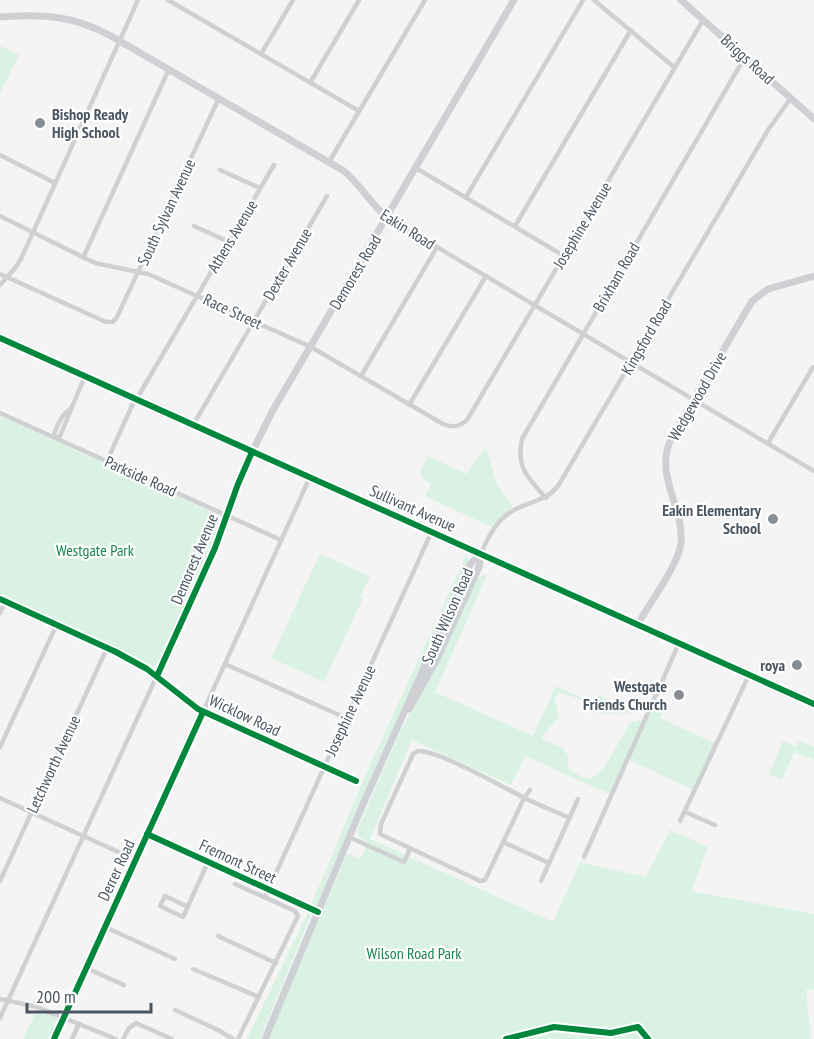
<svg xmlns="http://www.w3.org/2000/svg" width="814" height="1039" viewBox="0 0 814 1039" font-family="'PT Sans Narrow',sans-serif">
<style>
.green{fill:#d9f2e3}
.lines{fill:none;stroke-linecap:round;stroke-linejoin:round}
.street{stroke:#ced0d2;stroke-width:4.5}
.secondary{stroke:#ced0d4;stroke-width:7}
.cycleway-casing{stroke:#fff;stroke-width:10}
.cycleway{stroke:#00873e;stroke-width:6}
.poi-dot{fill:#868d94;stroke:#fff;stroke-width:2}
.labels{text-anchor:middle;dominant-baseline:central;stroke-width:4.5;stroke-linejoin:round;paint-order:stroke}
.street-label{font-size:16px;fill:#4a5661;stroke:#fff}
.poi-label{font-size:16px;font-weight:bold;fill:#4a5661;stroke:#fff;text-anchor:end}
.park-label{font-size:16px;fill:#17864f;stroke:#fff}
</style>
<rect width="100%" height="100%" fill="#f4f4f4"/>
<!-- green -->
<g class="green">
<path d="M0 46 19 55 0 93Z"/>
<path d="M0 416 223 517 202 571 154 670 116 650 51 621 0 597Z"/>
<path d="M486 447 497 485 513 507 501 515 492 527 425 496 431 484 422 478 419 472 428 456 466 474Z"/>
<path d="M320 554 370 576 360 597 363 598 324 682 271 658Z"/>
<path d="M467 554 468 562 362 797 317 904 311 905 370 765Z"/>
<path d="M483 575H487L435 692 533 736 556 686 593 703 598 695 629 709V713H596L584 700 559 693 554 698 559 716 541 738 561 747 568 755V768C574 772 586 782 594 777 605 770 624 734 630 722L643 720 610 794 525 756 511 785 412 740 370 839 553 922 580 862 646 877 670 830 708 847 691 891 814 914V989L806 990 811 1039H268L347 854 360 859 368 843 358 836 357 831 400 732 440 661 476 580Z"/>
<path d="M655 703 664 707 660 718 715 743 694 790 629 760Z"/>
<path d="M783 741 796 747 799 741 814 747V760L794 752 782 780 769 774Z"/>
<path d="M308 912 311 915 260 1039H247Z"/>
<path d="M37 1010 61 1019 52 1039H23Z"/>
</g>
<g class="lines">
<!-- street -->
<g class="street">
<path d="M168 0 359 111"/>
<path d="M594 0 675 68"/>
<path d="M261 54 293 0"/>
<path d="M310 83 359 0"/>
<path d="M0 155 55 183"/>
<path d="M329 162 425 0"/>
<path d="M416 168 564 256"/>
<path d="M220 170 260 188"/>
<path d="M466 197 583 0"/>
<path d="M0 216 95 263 148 274 311 347 443 424C452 428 459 427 467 420L703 20"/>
<path d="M388 218 814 471"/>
<path d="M194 226 229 242"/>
<path d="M515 226 631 30"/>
<path d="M83 258 169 69"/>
<path d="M0 274 106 322H113L117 317 219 98"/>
<path d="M0 285 15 268 21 259 138 0"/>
<path d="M361 376 437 247"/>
<path d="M136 400 274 165"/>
<path d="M409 405 486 276"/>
<path d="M0 413 281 540"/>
<path d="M193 425 327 196"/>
<path d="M55 438 60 436 85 376"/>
<path d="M55 438 54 434C58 425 61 415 70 409"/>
<path d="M768 443 813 367"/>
<path d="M107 461 135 399"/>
<path d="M546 498C528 478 516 468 522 439L745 57"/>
<path d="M481 554C488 536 498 517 516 509 532 501 547 500 558 486L768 130 791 98"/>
<path d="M0 599 116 652 147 669 198 709 356 781"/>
<path d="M0 613 5 602"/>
<path d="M225 664 346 718"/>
<path d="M0 747 56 626"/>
<path d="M530 790 524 798 485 880 480 881 380 834 381 824 413 754 418 751C438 750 502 787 523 797 538 805 554 811 570 818"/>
<path d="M0 798 136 860"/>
<path d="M685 812 715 825"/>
<path d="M680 821 749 675"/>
<path d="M147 834 318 912"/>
<path d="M349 837 404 862 410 849"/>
<path d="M503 842 549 863"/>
<path d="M584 857 679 643"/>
<path d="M0 881 107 648"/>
<path d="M541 881 578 799"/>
<path d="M235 884 295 911 298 916 238 1039"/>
<path d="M265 897 432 531"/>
<path d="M188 907 165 896 160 906 183 917 208 862"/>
<path d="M105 927 175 959"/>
<path d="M218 936 276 963"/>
<path d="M86 968 124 985"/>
<path d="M193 969 259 997"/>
<path d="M0 999 37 1007 116 1039"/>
<path d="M175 1010 218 1030 233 1039"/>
<path d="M0 1018 192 599 215 548 238 484 252 452"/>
<path d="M54 1039 310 477"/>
<path d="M72 1039 79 1024"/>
<path d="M123 1039 129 1028 136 1023 172 1039"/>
</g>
<!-- secondary -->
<g class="secondary">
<path d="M681 0 814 119"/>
<path d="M0 17C43 14 72 15 111 36L344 171C361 185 370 204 388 218"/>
<path d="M0 338 814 704"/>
<path d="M252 452 273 410 514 0"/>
<path d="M638 624C649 604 679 564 681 543 684 507 654 475 671 439L752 301 768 289 814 276"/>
<path d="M409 709 437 659 479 567 481 554"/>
<path d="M265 1039 363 804 471 563 481 554"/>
</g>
<defs>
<g id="cycleway">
<path d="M0 338 814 704"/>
<path d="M0 599 116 652 147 669 198 709 356 781"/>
<path d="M157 676 215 548 238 484 252 452"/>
<path d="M147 834 318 912"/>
<path d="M54 1039 203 712"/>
<path d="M506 1039 554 1027 611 1033 638 1027 648 1039"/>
</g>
</defs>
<!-- cycleway casing -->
<use href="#cycleway" class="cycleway-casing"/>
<!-- cycleway -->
<use href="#cycleway" class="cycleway"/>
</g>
<!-- markers -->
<g class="poi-dot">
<circle cx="40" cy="123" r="6"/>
<circle cx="773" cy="519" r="6"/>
<circle cx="797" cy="665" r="6"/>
<circle cx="679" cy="695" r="6"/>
</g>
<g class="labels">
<!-- street labels -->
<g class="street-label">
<text transform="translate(748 59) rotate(42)">Briggs Road</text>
<text transform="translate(166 212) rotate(-65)">South Sylvan Avenue</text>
<text transform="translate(582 225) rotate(-59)">Josephine Avenue</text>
<text transform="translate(408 229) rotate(32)">Eakin Road</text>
<text transform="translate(232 236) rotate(-59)">Athens Avenue</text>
<text transform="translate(287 264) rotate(-60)">Dexter Avenue</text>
<text transform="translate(355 272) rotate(-59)">Demorest Road</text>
<text transform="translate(616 277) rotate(-60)">Brixham Road</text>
<text transform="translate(233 311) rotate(25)">Race Street</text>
<text transform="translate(646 337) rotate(-60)">Kingsford Road</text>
<text transform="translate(697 396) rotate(-60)">Wedgewood Drive</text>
<text transform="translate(141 476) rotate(24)">Parkside Road</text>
<text transform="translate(413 508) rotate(24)">Sullivant Avenue</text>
<text transform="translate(194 559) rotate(-67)">Demorest Avenue</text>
<text transform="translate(447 616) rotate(-66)">South Wilson Road</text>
<text transform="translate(350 710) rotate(-65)">Josephine Avenue</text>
<text transform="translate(245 715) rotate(25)">Wicklow Road</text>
<text transform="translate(53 764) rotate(-65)">Letchworth Avenue</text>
<text transform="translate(238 861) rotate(25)">Fremont Street</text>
<text transform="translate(116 870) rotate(-65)">Derrer Road</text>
</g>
<!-- poi labels -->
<g class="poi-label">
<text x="52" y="114" text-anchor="start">Bishop Ready<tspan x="52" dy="18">High School</tspan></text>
<text x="761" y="510">Eakin Elementary<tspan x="761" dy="18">School</tspan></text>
<text x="785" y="665">roya</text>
<text x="667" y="686">Westgate<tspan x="667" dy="18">Friends Church</tspan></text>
</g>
<!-- park labels -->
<g class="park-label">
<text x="95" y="550">Westgate Park</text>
<text x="414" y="953">Wilson Road Park</text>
</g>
</g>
<!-- scale -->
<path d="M27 1003v9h124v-9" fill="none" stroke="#4a5661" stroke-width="3"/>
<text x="36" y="1003" font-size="18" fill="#4a5661" stroke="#ffffff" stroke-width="4.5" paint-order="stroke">200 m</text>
</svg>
